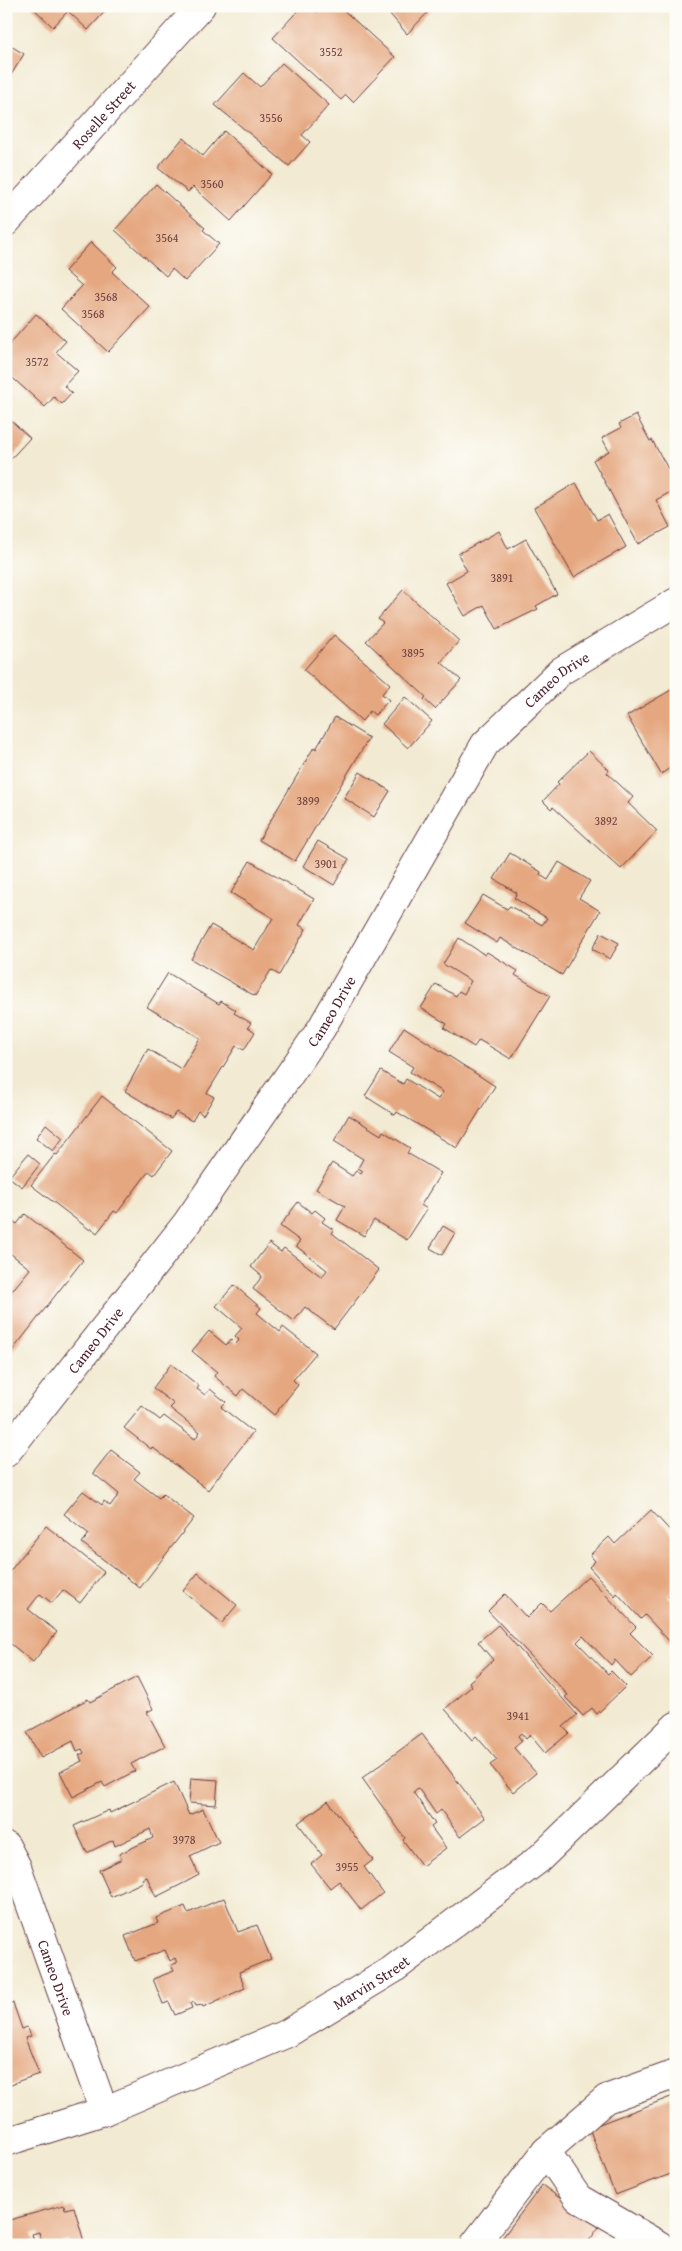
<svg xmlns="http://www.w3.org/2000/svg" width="682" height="2251" viewBox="0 0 682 2251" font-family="'Gentium Book Plus',serif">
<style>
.building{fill:#e5a780}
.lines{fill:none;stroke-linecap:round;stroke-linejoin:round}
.minor-casing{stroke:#633d44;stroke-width:30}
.minor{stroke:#fff;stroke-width:28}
.labels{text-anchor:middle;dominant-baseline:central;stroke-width:4;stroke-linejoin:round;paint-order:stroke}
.number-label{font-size:12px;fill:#714140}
.street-label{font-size:15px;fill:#4a1f2b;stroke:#fdfcf7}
</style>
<rect width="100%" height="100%" fill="#fdfcf7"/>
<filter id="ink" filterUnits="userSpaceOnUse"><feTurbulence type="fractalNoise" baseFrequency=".02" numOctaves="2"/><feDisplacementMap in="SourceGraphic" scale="10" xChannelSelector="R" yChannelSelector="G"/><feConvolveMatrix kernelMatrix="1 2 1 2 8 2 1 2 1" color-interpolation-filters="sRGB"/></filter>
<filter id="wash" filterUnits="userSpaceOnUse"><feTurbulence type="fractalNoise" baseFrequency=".0096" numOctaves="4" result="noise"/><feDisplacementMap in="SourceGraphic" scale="20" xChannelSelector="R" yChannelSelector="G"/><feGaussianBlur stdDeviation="1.12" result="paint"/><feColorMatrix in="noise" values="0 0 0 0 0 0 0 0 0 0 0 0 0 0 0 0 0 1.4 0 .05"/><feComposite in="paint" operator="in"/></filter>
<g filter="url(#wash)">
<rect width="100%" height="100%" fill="#f2ead2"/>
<g id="blocks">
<!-- building -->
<g class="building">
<path d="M31 6H110L88 30 68 11 53 27Z"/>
<path d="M302 6H309L316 12 321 6H339L395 57 353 102 346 95 341 100 273 38Z"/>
<path d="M383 6H432L433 7 407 34Z"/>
<path d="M6 43 24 54 6 83Z"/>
<path d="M282 63 329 105 302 135 310 142 289 166 215 105 244 73 260 87Z"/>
<path d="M224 131 272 174 231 221 193 187 188 192 158 168 183 138 203 156Z"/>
<path d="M156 184 205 228 203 230 219 244 185 281 172 269 166 276 115 230Z"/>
<path d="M91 242 117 267 112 272 150 307 108 352 61 309 82 286 65 271Z"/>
<path d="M36 314 66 341 56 352 78 371 64 386 72 393 62 404 54 397 45 407 6 372V348Z"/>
<path d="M636 415 650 441 652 440 676 483V489L656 500 670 527 638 544 593 460 609 451 602 438 621 428 619 424Z"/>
<path d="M6 416 30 438 6 464Z"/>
<path d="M576 483 597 520 608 514 626 547 574 577 534 508Z"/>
<path d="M499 531 508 549 526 539 557 594 536 606 538 609 497 629 484 605 465 616 446 583 467 571 458 554Z"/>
<path d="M403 590 459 641 441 662 461 680 435 709 424 699 426 697 366 641 383 623 378 619Z"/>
<path d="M334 635 390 684 382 694 389 700 375 715 370 711 362 721 304 670Z"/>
<path d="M676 687V778L670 768 661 774 627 716Z"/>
<path d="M405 697 432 721 408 748 382 724Z"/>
<path d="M335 717 369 738 295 861 259 840 314 747 316 749Z"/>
<path d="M589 751 609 770 607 773 633 797 628 803 657 831 621 869 553 807 551 809 543 801 559 784 557 782Z"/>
<path d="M360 772 390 791 374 817 344 798Z"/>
<path d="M318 841 349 859 334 885 303 866Z"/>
<path d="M510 853 541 872 540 875 548 880 559 862 590 881 579 898 600 911 562 975 500 938 497 943 465 923 483 895 507 909 510 906 542 925 547 918 514 898 517 893 494 879Z"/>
<path d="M250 861 314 899 299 925 306 929 279 975 271 970 255 996 191 959 211 925 254 950 273 918 231 893Z"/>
<path d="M601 933 619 943 610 959 592 949Z"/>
<path d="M459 938 485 955 487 952 518 971 515 975 550 996 511 1059 479 1040 474 1047 444 1028 447 1024 421 1008 436 984 456 996 459 991 464 994 471 981 443 964Z"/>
<path d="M168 973 219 1004 221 1001 236 1010 234 1013 251 1023 248 1027 255 1032 244 1050 236 1046 207 1093 214 1097 203 1115 198 1111 192 1121 176 1112 171 1119 125 1091 148 1049 181 1069 200 1038 147 1007Z"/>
<path d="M404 1027 495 1086 457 1148 397 1112 395 1115 365 1096 381 1071 403 1084 406 1079 438 1099 443 1092 410 1072 413 1067 389 1052Z"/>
<path d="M102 1096 172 1151 154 1175 149 1171 117 1213 114 1211 97 1233 91 1228 90 1230 31 1185 55 1154 57 1155Z"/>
<path d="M349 1115 381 1135 383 1131 410 1148 407 1153 441 1173 421 1205 427 1209 407 1240 374 1220 364 1236 337 1220 345 1206 316 1189 332 1163 352 1176 356 1171 361 1174 363 1171 358 1168 363 1159 334 1141Z"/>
<path d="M46 1124 63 1138 53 1151 36 1138Z"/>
<path d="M28 1154 40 1164 22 1187 9 1177Z"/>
<path d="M298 1202 312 1213 315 1210 325 1218 322 1222 334 1230 332 1233 379 1270 334 1329 305 1307 294 1321 253 1289 262 1276 251 1267 269 1243 281 1252 284 1248 322 1277 327 1270 296 1246 300 1241 280 1226Z"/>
<path d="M25 1214 83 1260 12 1351 6 1347V1298L30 1269 6 1250V1216L17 1224Z"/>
<path d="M443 1226 455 1233 442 1255 430 1248Z"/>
<path d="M234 1285 261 1308 257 1313 280 1332 283 1327 316 1353 293 1380 298 1385 274 1415 243 1389 238 1396 214 1376 217 1372 192 1351 209 1331 226 1345 231 1339 236 1344 239 1340 235 1336 242 1328 216 1306Z"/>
<path d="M171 1364 199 1386 197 1389 205 1395 210 1389 226 1402 221 1407 253 1432 208 1490 152 1447 151 1449 124 1428 142 1406 160 1420 164 1416 195 1439 200 1432 170 1408 174 1404 153 1388Z"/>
<path d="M111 1450 140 1472 134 1479 159 1498 163 1494 194 1518 140 1588 82 1543 89 1534 64 1514 83 1491 102 1505 104 1501 110 1506 119 1494 93 1473Z"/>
<path d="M651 1510 676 1537V1588L668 1596 676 1604V1636L670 1642 645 1615 641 1619 617 1593 615 1596 589 1567 595 1561 590 1555 609 1537 615 1544Z"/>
<path d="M46 1526 104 1572 80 1603 63 1590 52 1603 40 1594 28 1609 57 1632 33 1662 11 1644 6 1650V1576Z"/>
<path d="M198 1573 237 1605 222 1623 183 1591Z"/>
<path d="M588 1576 636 1627 630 1633 653 1656 631 1677 615 1660 611 1665 583 1636 577 1642 608 1674 611 1671 626 1686 597 1714 592 1708 583 1716 565 1697 568 1695 488 1611 505 1594 527 1618 542 1603 550 1611Z"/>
<path d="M498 1625 577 1715 563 1727 569 1733 545 1753 530 1735 526 1739 521 1733 518 1736 522 1741 514 1748 536 1773 513 1792 490 1765 497 1760 476 1736 472 1740 445 1709 472 1686 469 1682 493 1660 478 1642Z"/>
<path d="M137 1677 153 1709 147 1712 165 1746 131 1764 135 1771 105 1787 102 1782 73 1797 60 1772 82 1761 79 1755 84 1753 82 1749 77 1751 73 1741 41 1758 27 1732 88 1699 90 1702Z"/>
<path d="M422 1734 485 1818 460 1837 441 1810 436 1814 418 1788 413 1792 435 1824 431 1827 446 1848 422 1866 403 1840 405 1838 362 1778Z"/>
<path d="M191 1778 218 1780 216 1805 189 1803Z"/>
<path d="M174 1782 189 1815 203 1809 219 1842 190 1856 199 1875 184 1883 156 1897 147 1877 142 1879 143 1882 111 1897 99 1870 122 1859 119 1854 153 1838 150 1829 115 1846 113 1840 87 1853 74 1826 109 1810 110 1813Z"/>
<path d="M328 1801 373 1860 364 1867 383 1893 361 1910 339 1881 330 1888 311 1864 322 1855 298 1823Z"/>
<path d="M224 1898 238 1932 257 1925 271 1959 239 1972 245 1988 203 2007 202 2005 196 2006 194 2002 190 2003 192 2008 175 2015 169 2002 163 2004 153 1979 174 1971 171 1965 177 1963 175 1958 170 1961 165 1950 135 1961 125 1936 158 1923 156 1918 185 1906 188 1913Z"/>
<path d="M13 2003 22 2029 27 2027 31 2036 25 2038 39 2074 16 2082V2083L9 2086V2084L6 2085V2005Z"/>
<path d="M676 2095V2172L615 2195 589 2128Z"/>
<path d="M542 2185 599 2227 586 2245H497Z"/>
<path d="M64 2205 65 2209 74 2207 85 2245H69L68 2241 53 2245H42L39 2232 32 2234 35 2245H6V2221Z"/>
</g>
</g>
</g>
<g filter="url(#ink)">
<use href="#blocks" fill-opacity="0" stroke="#633d44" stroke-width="1"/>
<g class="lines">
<defs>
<g id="minor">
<path id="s1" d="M6 222 201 6"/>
<path id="s2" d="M6 1453 186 1224 321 1029 485 744 561 671 676 602"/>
<path id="s3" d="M6 1846 17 1867 104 2111"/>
<path id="s4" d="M6 2142 104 2111 288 2033 392 1970 539 1859 676 1726"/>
<path d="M546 2151 578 2198 659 2245"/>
<path d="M474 2245 546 2151 606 2099 676 2074"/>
</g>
</defs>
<!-- minor casing -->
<use href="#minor" class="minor-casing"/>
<!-- minor -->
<use href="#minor" class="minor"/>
</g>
</g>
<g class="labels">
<!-- number labels -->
<g class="number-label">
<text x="331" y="51">3552</text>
<text x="271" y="117">3556</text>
<text x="212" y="183">3560</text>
<text x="167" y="237">3564</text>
<text x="106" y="296">3568</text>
<text x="93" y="313">3568</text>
<text x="37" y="361">3572</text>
<text x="502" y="577">3891</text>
<text x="413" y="652">3895</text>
<text x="308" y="800">3899</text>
<text x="606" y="820">3892</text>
<text x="326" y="863">3901</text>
<text x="518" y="1715">3941</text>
<text x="184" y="1839">3978</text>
<text x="347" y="1866">3955</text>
</g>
<!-- street labels -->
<g class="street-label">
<text stroke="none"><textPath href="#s1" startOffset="145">Roselle Street</textPath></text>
<text stroke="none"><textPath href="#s2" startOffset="954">Cameo Drive</textPath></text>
<text stroke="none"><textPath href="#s2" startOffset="549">Cameo Drive</textPath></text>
<text stroke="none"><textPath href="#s2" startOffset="144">Cameo Drive</textPath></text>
<text stroke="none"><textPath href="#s3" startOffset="141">Cameo Drive</textPath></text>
<text stroke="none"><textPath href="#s4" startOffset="400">Marvin Street</textPath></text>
</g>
</g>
<!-- margin -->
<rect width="682" height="2251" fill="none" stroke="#fdfcf7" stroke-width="25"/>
</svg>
